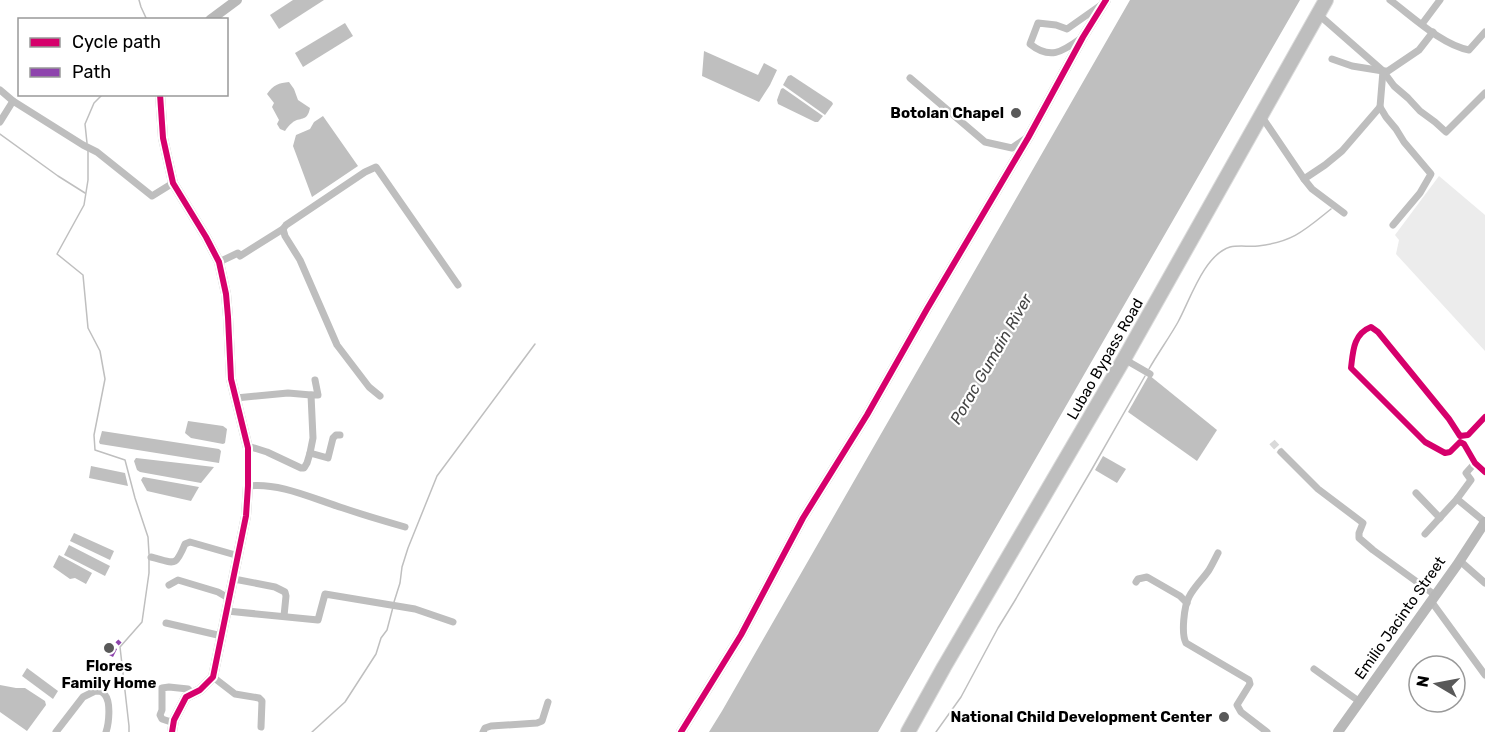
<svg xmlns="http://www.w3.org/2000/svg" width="1485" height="732" viewBox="0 0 1485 732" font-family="Rubik,sans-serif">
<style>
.green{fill:#ececec}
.water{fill:#bfbfbf}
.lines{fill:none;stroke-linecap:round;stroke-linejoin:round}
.stream{stroke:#bfbfbf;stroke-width:1.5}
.street-tunnel{stroke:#d9d9d9;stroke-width:7;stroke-dasharray:7 3.5;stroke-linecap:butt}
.highway-casing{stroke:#dbdbdb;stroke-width:16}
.street{stroke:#bebebe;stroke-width:7}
.secondary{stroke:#b8b8b8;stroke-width:10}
.highway{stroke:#bebebe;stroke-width:14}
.quiet{stroke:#8e44ad;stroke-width:4.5;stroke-dasharray:9 4.5;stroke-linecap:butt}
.cycleway-casing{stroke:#fff;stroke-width:10}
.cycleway{stroke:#d6006c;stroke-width:6}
.poi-dot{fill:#595959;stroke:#fff;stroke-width:2}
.labels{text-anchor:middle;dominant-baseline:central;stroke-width:4.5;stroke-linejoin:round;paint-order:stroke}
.poi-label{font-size:15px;font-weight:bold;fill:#000;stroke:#fff;text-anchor:end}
.street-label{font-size:15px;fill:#000;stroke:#fff}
.water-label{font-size:16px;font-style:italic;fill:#444;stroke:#fff}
</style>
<rect width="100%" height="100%" fill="#fff"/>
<!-- green -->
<path class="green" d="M1439 176 1485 215V351L1396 254 1399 240 1395 235Z"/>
<!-- water -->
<g class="water">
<path d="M293 0H324L279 29 270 15Z"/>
<path d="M1130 0H1300L878 732H709L722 711Z"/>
<path d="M345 23 353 36 303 67 295 53Z"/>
<path d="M704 51 758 75 764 63 777 70 770 85 759 102 702 76Z"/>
<path d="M791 75 832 102 833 104 825 115 783 85 788 76Z"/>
<path d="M289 82 294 89 298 100 310 108C307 123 300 116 292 123 289 125 287 128 285 131L280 129 277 124 279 120 272 107 274 103 267 94C273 85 279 83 289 82Z"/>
<path d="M783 88 823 116 818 122H815L778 104 777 100 781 89Z"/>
<path d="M323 116 358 166 312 197 293 146 296 135 310 129 314 122Z"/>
<path d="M1149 375 1217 430 1197 461 1128 412Z"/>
<path d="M188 421 223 426 227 429 225 443 223 444 191 438 185 433Z"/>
<path d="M102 431 219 449 221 451 219 463 100 444 99 442Z"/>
<path d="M1103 456 1126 469 1117 483 1095 470Z"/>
<path d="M136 458 214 467 201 483 140 472 137 470 134 461Z"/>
<path d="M91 466 125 473 128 486 89 478Z"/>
<path d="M143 477 199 487 191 501 147 491 141 480Z"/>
<path d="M74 533 114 551 110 560 70 541Z"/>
<path d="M69 545 110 566 105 576 64 555Z"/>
<path d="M59 555 92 573 86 584 75 578 70 579 53 567Z"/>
<path d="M27 668 58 691 53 699 22 676Z"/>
<path d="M0 685 16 688H25L45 701 46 705 27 731 0 712Z"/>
</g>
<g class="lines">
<!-- stream -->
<g class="stream">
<path d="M139 0 141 7 147 20"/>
<path d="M0 134 58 176 85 193"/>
<path d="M87 143 85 124 94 103 103 94"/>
<path d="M88 151V180L84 205 57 254 83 275 88 328 100 351 105 379 94 435 95 450 125 460 135 498 148 537 149 554"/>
<path d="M1149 369C1158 353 1169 338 1178 322 1190 300 1204 255 1230 247 1239 245 1249 247 1258 246 1293 242 1305 230 1331 209"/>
<path d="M394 602 400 583 402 567 408 548 437 476 535 344"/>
<path d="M129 732V726L120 647 142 622 149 573V559"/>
<path d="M312 732 345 702 376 654 381 638 387 630 393 607"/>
<path d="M936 732 961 697 998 628 1014 602 1092 469 1145 376"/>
</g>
<!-- street-tunnel -->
<path class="street-tunnel" d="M1272 442 1281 452"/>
<defs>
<path id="highway" d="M908 732 944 667 1124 359 1326 0"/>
</defs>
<!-- highway casing -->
<use href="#highway" class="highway-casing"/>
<!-- street -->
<g class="street">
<path d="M1390 0C1413 17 1442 45 1469 50L1485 32"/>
<path d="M1318 14 1383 71H1388L1419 50 1433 32"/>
<path d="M1422 24 1440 0"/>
<path d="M1080 39C1062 52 1050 60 1030 44L1038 23 1056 25 1067 29 1101 5"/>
<path d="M1332 59 1352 66 1383 71 1394 86 1408 98 1420 111 1435 122 1446 132 1485 93"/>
<path d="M910 78 985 142 1012 148 1025 139"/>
<path d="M0 90 13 101"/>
<path d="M1380 107 1386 117 1396 129 1404 142 1431 174 1420 193 1393 225"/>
<path d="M1262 117 1304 179 1312 189 1344 213"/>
<path d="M0 122 13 101 83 145 97 152 152 196 173 183"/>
<path d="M1304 179 1325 165 1342 151 1380 107 1383 71"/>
<path d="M283 229 286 225 365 172 376 167 458 285"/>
<path d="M219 262 238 253 240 256 283 229 285 236 300 260 337 345 369 387 380 396"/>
<path d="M1124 359 1150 374"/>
<path d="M311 395H318L315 380"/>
<path d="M236 398 288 393 311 395 313 438 310 453"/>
<path d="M1485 417 1468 435 1460 436 1449 419 1378 332 1371 327C1353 334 1353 352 1351 368L1425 442 1445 453 1450 452 1460 442 1464 444 1475 463 1485 472"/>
<path d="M248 448 251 447 267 452 301 468H304L307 463 310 453 328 458 333 438 336 435H340"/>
<path d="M1281 452 1318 489 1363 523 1359 533V538L1373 550 1435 595"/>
<path d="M248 486C279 482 314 499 343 508 363 515 384 521 405 527"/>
<path d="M1416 493 1440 518"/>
<path d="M1457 499 1485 522"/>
<path d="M1425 534 1457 499 1471 480 1466 473 1475 463"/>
<path d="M1218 553C1215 559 1212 565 1209 570 1203 579 1194 587 1189 597 1184 606 1181 634 1186 643L1249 680 1250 684 1237 705 1241 712 1267 732"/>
<path d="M151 557C175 563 175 568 185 544L190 542 239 556"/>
<path d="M1460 561 1485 583"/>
<path d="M234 579 275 587 285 592 286 596 284 616"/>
<path d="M1136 582 1138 579 1147 577 1180 596 1187 603"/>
<path d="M169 585 178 580 218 592 230 599"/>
<path d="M1431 601 1485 675"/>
<path d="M227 611 318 620 325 594 415 609 453 622"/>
<path d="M166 623 222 636"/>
<path d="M1314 669 1360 702"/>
<path d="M213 677 235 694 259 698 262 701 261 727"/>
<path d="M174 723 162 719 160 715 162 710V688L169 687 188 689 193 694"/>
<path d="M56 732 83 697 95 691C99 691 102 691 105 695 111 702 109 723 106 732"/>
<path d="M483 732 485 728 491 726 537 723 542 721 548 702"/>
</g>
<!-- secondary -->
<g class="secondary">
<path d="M210 20 237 0"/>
<path d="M160 94 163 138 173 183 206 237 219 262 226 294 228 317 231 379 248 448V486L246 516 213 677 200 690 186 697 174 720 172 732"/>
<path d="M681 732 741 635 803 518 867 415 927 309 1028 138 1083 37 1106 0"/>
<path d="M1338 732 1457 565 1485 522"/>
</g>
<!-- highway -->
<use href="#highway" class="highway"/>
<!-- quiet -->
<path class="quiet" d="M111 656 117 644 120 641"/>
<defs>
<g id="cycleway">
<path d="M160 94 163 138 173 183 206 237 219 262 226 294 228 317 231 379 248 448V486L246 516 213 677 200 690 186 697 174 720 172 732"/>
<path d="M1485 417 1468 435 1460 436 1449 419 1378 332 1371 327C1353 334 1353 352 1351 368L1425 442 1445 453 1450 452 1460 442 1464 444 1475 463 1485 472"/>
<path d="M681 732 741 635 803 518 867 415 927 309 1028 138 1083 37 1106 0"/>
</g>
</defs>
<!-- cycleway casing -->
<use href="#cycleway" class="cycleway-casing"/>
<!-- cycleway -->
<use href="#cycleway" class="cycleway"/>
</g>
<!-- markers -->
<g class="poi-dot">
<circle cx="1016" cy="113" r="6"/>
<circle cx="109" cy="648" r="6"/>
<circle cx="1224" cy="717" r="6"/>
</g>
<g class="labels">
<!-- poi labels -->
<g class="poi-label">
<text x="1004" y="113">Botolan Chapel</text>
<text x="109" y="666" text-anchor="middle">Flores<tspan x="109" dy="17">Family Home</tspan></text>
<text x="1212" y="717">National Child Development Center</text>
</g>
<!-- street labels -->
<g class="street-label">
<text transform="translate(1105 359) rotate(-60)">Lubao Bypass Road</text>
<text transform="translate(1400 618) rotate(-55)">Emilio Jacinto Street</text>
</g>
<!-- water labels -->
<g class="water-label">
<text transform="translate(991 359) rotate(-60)">Porac Gumain River</text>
</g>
</g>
<!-- legend -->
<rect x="18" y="18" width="210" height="78" fill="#ffffff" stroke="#999999" stroke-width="1.5"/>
<rect x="30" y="38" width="30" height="9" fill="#d6006c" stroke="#999999" stroke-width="1.5"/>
<text x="72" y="48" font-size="18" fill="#000000">Cycle path</text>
<rect x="30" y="68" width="30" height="9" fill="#8e44ad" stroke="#999999" stroke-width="1.5"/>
<text x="72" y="78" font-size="18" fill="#000000">Path</text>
<!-- north arrow -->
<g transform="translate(1437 684) rotate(280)"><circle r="28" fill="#ffffff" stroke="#999999" stroke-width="1.5"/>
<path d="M0-4.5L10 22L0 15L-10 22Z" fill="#595959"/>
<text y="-9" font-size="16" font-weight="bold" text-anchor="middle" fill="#000000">N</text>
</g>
</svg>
